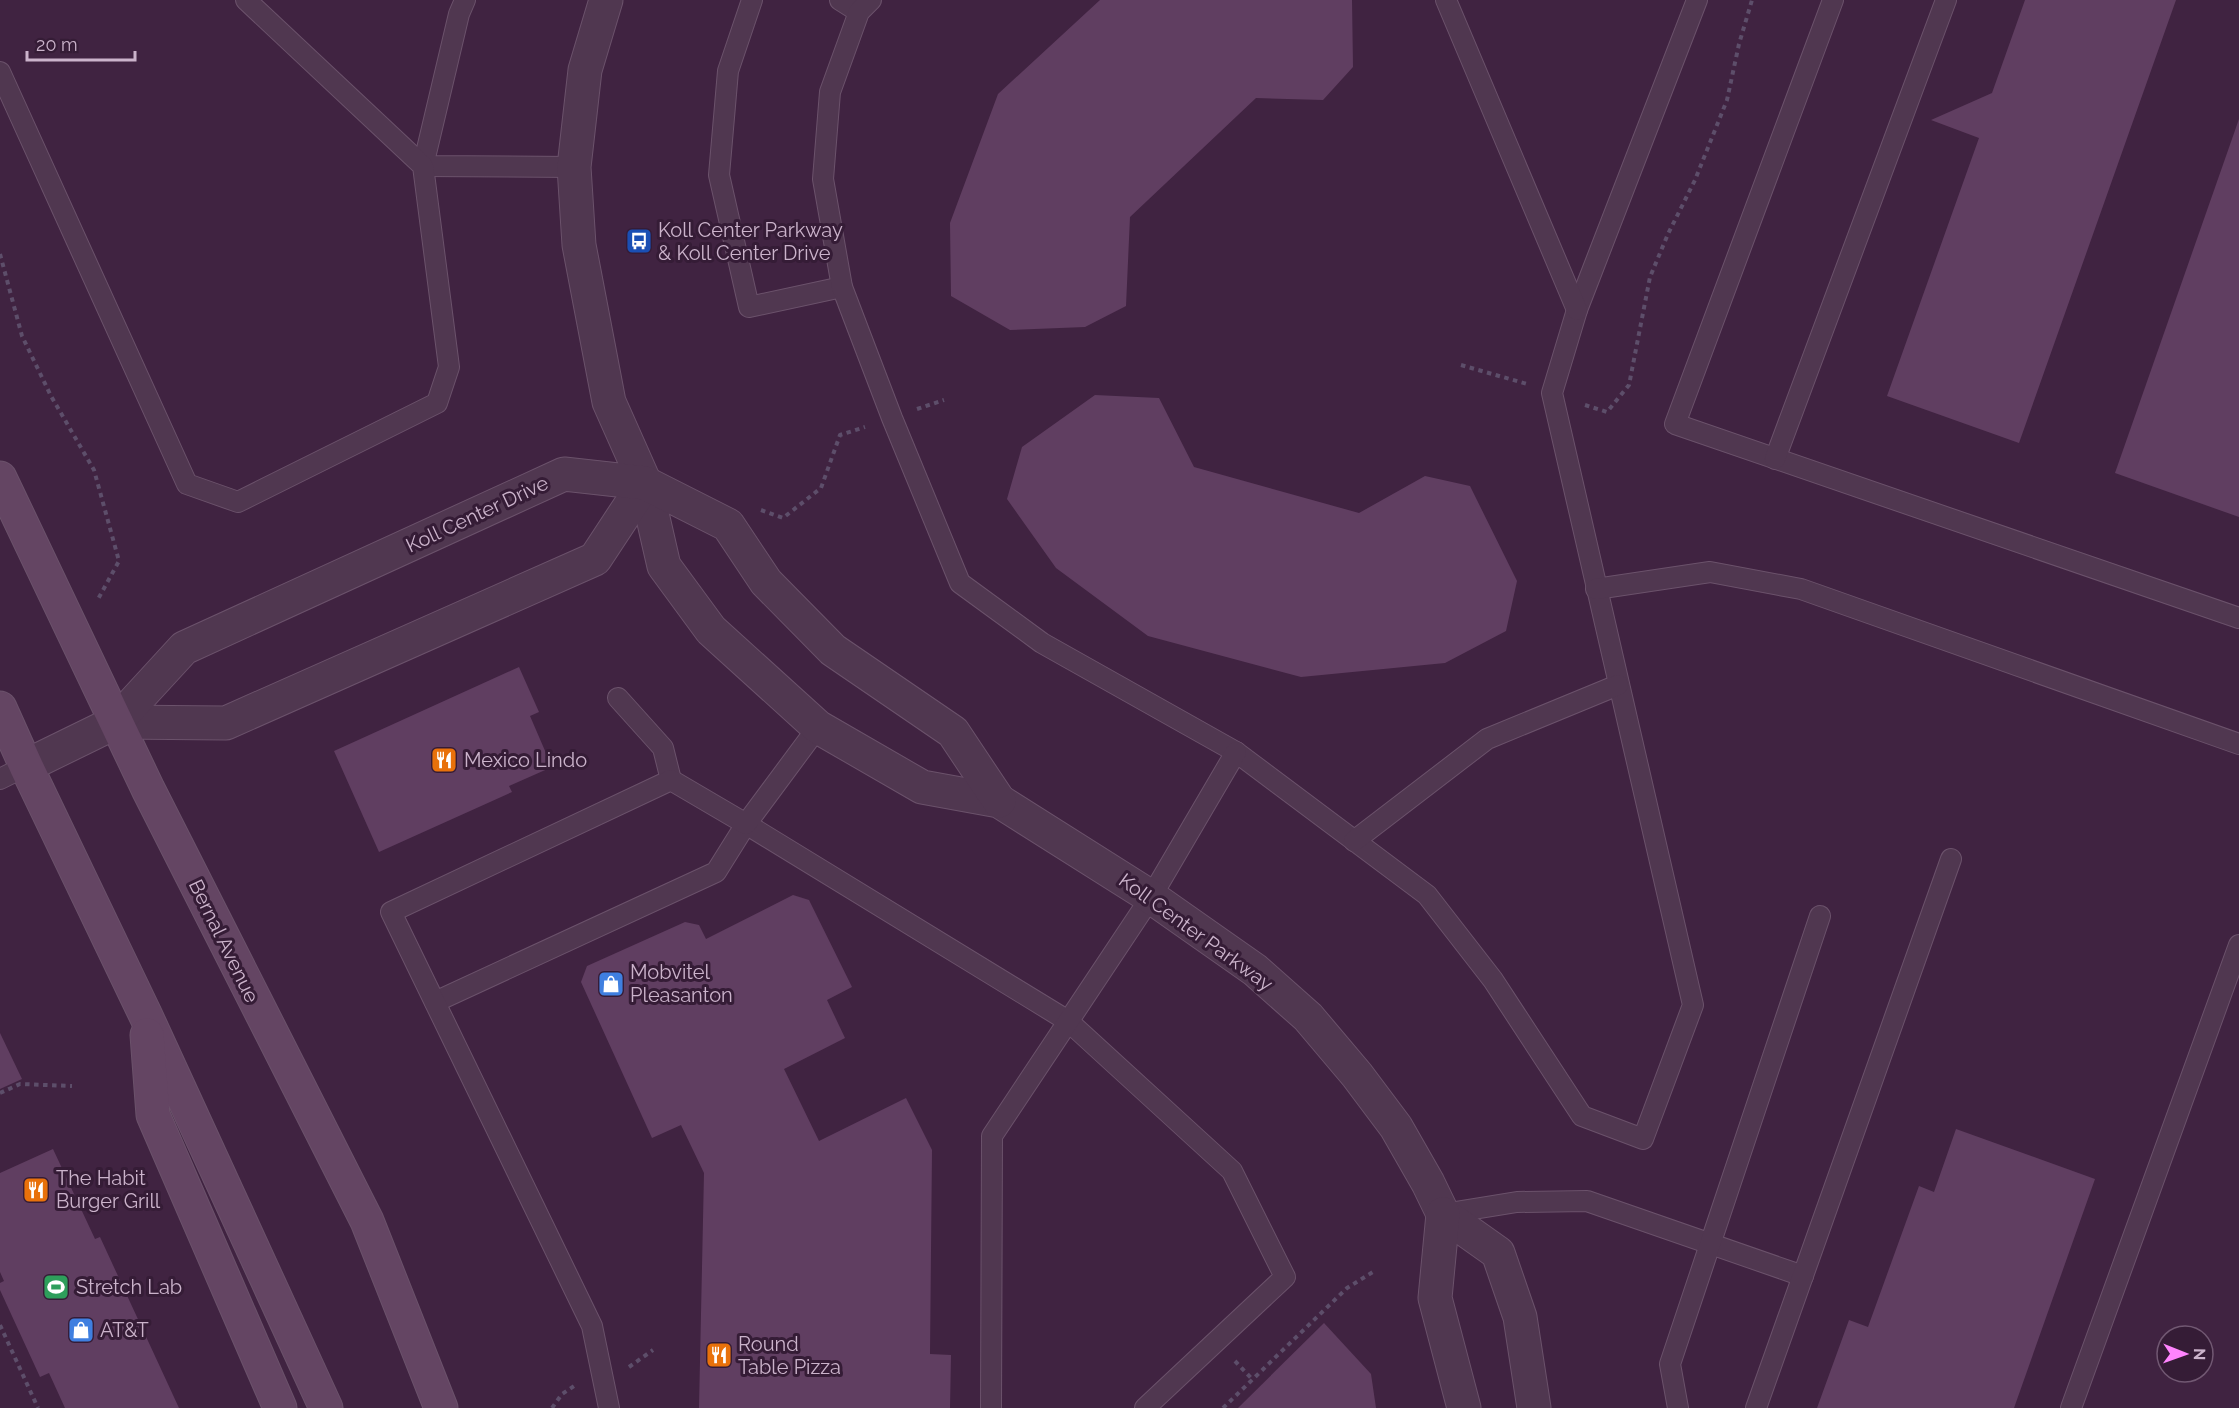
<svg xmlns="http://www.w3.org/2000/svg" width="2239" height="1408" viewBox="0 0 2239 1408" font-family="Raleway,sans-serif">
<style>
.building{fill:#603e61}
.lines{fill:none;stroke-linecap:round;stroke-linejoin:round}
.lane-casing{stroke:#6b526b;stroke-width:22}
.street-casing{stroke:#6b526b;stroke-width:35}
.secondary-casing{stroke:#6b526b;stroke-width:35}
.path{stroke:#5d4e6a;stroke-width:4;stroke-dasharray:4.5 4.5;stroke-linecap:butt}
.lane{stroke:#503750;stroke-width:20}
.street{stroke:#503750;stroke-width:33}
.secondary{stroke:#644563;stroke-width:33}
.labels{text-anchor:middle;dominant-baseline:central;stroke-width:6;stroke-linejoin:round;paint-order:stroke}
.poi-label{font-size:20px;fill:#cbb3cb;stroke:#351c36;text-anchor:start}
.street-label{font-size:20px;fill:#cbb3cb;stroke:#351c36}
</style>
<rect width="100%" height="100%" fill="#402341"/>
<!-- building -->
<g class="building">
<path d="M1100 0H1352L1353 67 1323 100 1256 98 1130 217 1126 306 1085 327 1010 330 951 296 950 223 998 94Z"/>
<path d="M2025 0H2176L2019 443 1887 396 1979 138 1931 120 1992 93Z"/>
<path d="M2239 119V517L2115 473Z"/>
<path d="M1095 395 1159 398 1194 467 1359 513 1425 476 1470 486 1517 581 1506 631 1445 663 1301 677 1148 636 1056 568 1007 499 1022 447Z"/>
<path d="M519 667 539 712 530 716 552 767 509 786 512 792 379 852 334 751Z"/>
<path d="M793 895 809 900 852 987 827 1000 845 1038 784 1069 819 1141 906 1098 932 1150 930 1354 951 1355 950 1408H699L704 1173 681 1125 652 1138 581 982 587 966 685 922 699 925 706 939Z"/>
<path d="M0 1033 22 1079 0 1089Z"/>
<path d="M1956 1129 2095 1179 2014 1408H1817L1849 1320 1868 1327 1919 1186 1934 1192Z"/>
<path d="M53 1149 95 1239 100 1237 179 1408H65L49 1373 40 1377 0 1290V1283L4 1281 0 1272V1173Z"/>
<path d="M1324 1323 1371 1374 1376 1408H1238Z"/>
</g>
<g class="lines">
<defs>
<g id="lane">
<path d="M465 0 459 14 423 166 574 167"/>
<path d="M752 0 728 71 719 175 749 307 842 287"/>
<path d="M840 0 859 12"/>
<path d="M871 0 859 12 830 92 823 179 842 287 892 418 960 583 1042 643 1236 752 1427 895 1493 980 1582 1116 1643 1139 1693 1005 1552 393 1577 310 1697 0"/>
<path d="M1446 0 1577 310"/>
<path d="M1833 0 1675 424 2239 618"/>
<path d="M0 72 187 484 238 502 437 403 449 367 423 166 246 0"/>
<path d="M1775 459 1946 0"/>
<path d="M1596 589 1710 572 1801 589 2239 744"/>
<path d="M618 698 663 748 671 780"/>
<path d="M0 779 26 766"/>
<path d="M1354 841 1487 739 1618 685"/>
<path d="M435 1002 716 872 746 824 1068 1021 1232 1171 1285 1277 1145 1408"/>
<path d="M1443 1214 1517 1202 1587 1201 1803 1276"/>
<path d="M609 1408 592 1326 391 912 671 780 746 824 818 727"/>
<path d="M991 1408 992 1136 1151 897 1236 752"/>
<path d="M1678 1408 1670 1364 1820 916"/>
<path d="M1756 1408 1951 859"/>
<path d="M2071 1408 2239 945"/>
</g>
<g id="street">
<path d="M606 0 585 70 574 167 579 245 609 402 645 483 664 566 711 630 818 727 922 787 999 801 1151 897 1255 970 1308 1017 1357 1075 1396 1127 1428 1183 1443 1214 1498 1253 1520 1317 1534 1408"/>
<path d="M116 722 226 723 595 559 645 483"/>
<path d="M26 766 116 722 184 648 564 474 645 483 728 525 766 582 833 650 953 732 999 801"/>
<path d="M1443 1214 1435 1298 1464 1408"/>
</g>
<g id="secondary">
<path d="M0 478 148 789 367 1221 441 1408"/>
<path d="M0 708 26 766 146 1016 326 1408"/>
<path d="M147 1035 153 1115 280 1408"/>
</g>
</defs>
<!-- lane casing -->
<use href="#lane" class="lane-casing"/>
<!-- street casing -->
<use href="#street" class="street-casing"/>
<!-- secondary casing -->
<use href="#secondary" class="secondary-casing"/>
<!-- path -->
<g class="path">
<path d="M0 254 22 336 51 396 94 470 119 561 97 601"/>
<path d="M1461 365 1527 384"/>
<path d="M1585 405 1607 412 1629 385 1650 277 1668 234 1695 180 1727 100 1739 44 1752 0"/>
<path d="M917 409 944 400"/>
<path d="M761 510 783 518 821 488 840 435 865 427"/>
<path d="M0 1093 20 1084 72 1086"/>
<path d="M0 1325 38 1408"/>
<path d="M1235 1361 1253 1380"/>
<path d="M629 1367 653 1350"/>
<path d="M552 1408 562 1394 577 1384"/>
<path d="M1223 1408 1347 1288 1376 1270"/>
</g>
<!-- lane -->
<use href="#lane" class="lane"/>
<!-- street -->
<use href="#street" class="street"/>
<!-- secondary -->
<use href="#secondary" class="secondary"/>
</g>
<!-- icons -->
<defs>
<symbol id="bus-square" viewBox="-11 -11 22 22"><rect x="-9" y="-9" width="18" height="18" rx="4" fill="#1a4fb4" stroke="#351c36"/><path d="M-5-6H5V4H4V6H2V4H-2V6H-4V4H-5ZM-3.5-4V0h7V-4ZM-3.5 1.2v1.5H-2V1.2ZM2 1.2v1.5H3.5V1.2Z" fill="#fff"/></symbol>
<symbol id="restaurant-square" viewBox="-11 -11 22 22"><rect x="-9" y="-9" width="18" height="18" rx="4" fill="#e8710a" stroke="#351c36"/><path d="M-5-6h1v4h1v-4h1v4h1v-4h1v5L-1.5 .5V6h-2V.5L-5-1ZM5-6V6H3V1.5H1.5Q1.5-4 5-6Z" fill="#fff"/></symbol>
<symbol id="shop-square" viewBox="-11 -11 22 22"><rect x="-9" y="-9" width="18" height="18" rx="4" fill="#3f7fe0" stroke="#351c36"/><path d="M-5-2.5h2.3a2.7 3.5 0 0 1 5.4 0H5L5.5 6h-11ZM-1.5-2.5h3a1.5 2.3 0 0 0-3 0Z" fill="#fff"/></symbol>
<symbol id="stadium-square" viewBox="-11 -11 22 22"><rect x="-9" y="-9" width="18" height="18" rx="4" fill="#2e9e5b" stroke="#351c36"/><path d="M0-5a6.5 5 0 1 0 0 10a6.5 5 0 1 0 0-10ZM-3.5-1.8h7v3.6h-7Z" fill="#fff"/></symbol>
</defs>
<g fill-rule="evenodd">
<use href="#bus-square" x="624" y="226" width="30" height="30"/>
<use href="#restaurant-square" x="429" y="745" width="30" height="30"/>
<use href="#shop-square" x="596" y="969" width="30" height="30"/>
<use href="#restaurant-square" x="21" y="1175" width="30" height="30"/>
<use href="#stadium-square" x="41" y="1272" width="30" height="30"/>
<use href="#shop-square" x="66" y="1315" width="30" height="30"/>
<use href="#restaurant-square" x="704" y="1340" width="30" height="30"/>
</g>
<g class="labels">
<!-- poi labels -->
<g class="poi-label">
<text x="658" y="230">Koll Center Parkway<tspan x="658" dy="23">&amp; Koll Center Drive</tspan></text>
<text x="464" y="760">Mexico Lindo</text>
<text x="630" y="972">Mobvitel<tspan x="630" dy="23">Pleasanton</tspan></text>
<text x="56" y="1178">The Habit<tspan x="56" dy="23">Burger Grill</tspan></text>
<text x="76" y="1287">Stretch Lab</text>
<text x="100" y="1330">AT&amp;T</text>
<text x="738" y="1344">Round<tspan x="738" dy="23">Table Pizza</tspan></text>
</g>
<!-- street labels -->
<g class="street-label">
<text transform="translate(477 514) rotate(-25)">Koll Center Drive</text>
<text transform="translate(1196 932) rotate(36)">Koll Center Parkway</text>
<text transform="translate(224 941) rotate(64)">Bernal Avenue</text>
</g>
</g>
<!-- north arrow -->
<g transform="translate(2185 1354) rotate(91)"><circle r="28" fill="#351c36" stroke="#715872" stroke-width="1.5"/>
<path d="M0-4.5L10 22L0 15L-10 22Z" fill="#ff84fe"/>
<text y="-9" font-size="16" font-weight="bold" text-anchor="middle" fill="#cbb3cb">N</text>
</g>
<!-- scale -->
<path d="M27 51v9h108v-9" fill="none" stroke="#cbb3cb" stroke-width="3"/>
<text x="36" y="51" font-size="18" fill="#cbb3cb" stroke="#351c36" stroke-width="4.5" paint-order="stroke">20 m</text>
</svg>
